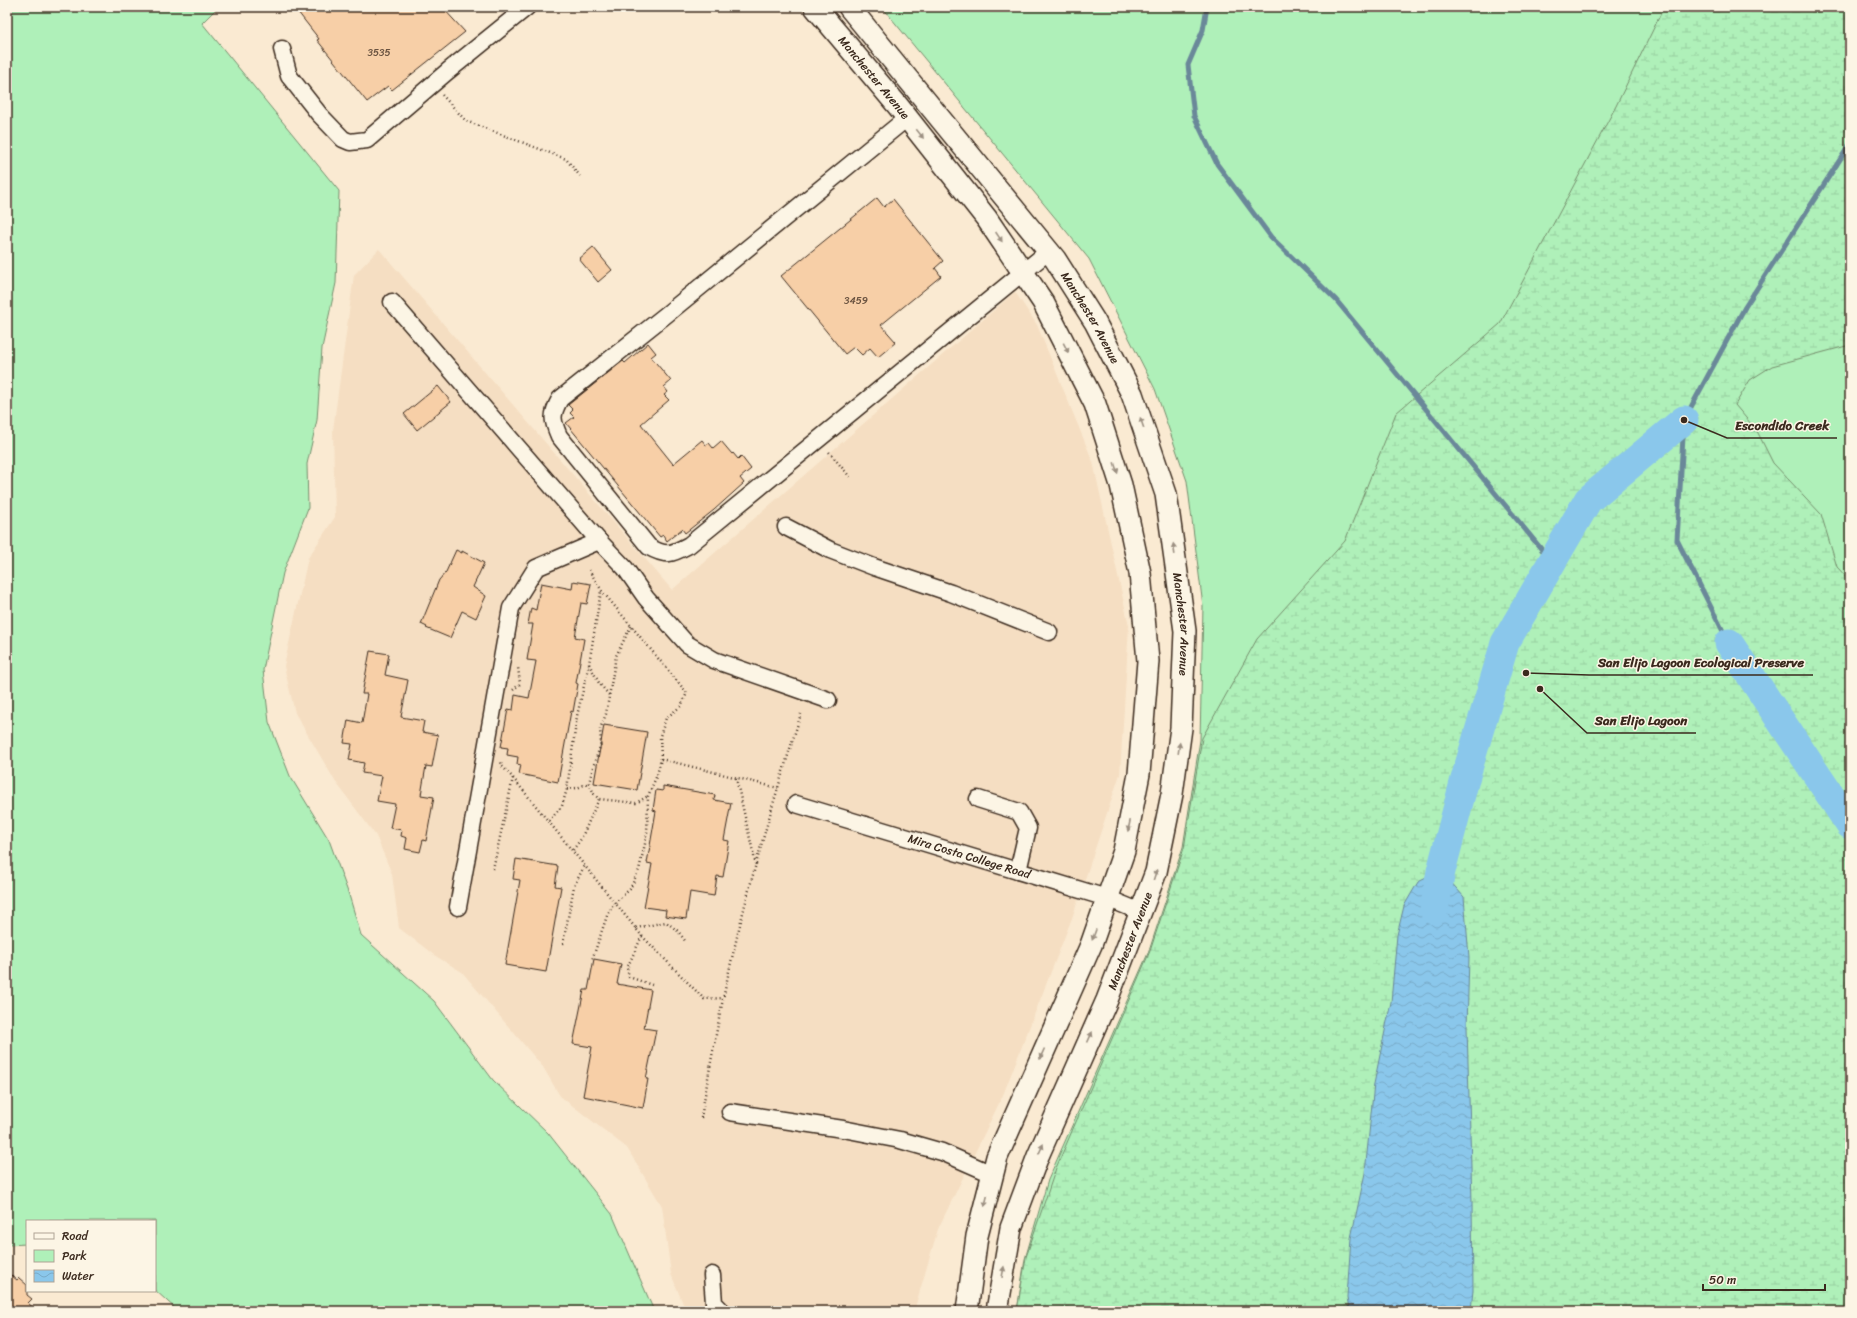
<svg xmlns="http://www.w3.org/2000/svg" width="1857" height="1318" viewBox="0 0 1857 1318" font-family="Sriracha,sans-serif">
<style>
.built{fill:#f5dec2}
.green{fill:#aff0b9;stroke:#758d6c}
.wetland{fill:url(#wetland-marsh);stroke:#758d6c}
.water{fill:url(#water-waves);stroke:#6a8899}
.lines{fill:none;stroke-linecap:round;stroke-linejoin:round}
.stream{stroke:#6a8899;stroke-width:5}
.river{stroke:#8ac7eb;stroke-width:29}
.building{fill:#f7cfa7;stroke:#3b2a1e}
.minor-casing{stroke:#3b2a1e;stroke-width:19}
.major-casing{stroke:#3b2a1e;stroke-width:24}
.path{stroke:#3b2a1e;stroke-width:2.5;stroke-dasharray:1 3;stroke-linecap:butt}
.minor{stroke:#fcf5e5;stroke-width:16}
.major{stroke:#fcf5e5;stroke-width:21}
.oneway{fill:#9c9082}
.labels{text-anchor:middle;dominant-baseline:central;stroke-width:3;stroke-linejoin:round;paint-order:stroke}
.number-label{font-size:10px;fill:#6a5340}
.street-label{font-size:12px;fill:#3b2a1e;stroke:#fcf5e5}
.leader{fill:none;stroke:#3b2a1e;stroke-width:1.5}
.callout-dot{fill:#3b2a1e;stroke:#fcf5e5;stroke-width:1.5}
.callout-label{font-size:13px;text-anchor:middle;font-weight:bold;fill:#3b2a1e;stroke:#fcf5e5;stroke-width:3;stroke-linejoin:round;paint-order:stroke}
</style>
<defs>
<pattern id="wetland-marsh" width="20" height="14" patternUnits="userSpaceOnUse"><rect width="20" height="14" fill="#aff0b9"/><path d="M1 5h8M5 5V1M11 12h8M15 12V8" fill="none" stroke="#97ce9f"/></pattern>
<pattern id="water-waves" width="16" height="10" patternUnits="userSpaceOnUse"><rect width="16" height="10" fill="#8ac7eb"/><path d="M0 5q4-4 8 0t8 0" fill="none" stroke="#78abc9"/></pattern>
</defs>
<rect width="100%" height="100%" fill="#faead2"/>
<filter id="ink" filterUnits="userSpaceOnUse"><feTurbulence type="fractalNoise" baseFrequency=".025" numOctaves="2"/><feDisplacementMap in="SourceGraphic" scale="8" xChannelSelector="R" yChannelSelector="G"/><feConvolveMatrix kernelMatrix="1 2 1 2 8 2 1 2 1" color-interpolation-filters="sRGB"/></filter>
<g filter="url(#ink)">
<!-- built -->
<path class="built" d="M379 249 672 590 1015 292 1037 325 1093 462 1129 626 1120 774 1072 918 1003 1095 938 1229 914 1311H686L671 1274 662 1206 627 1148 560 1096 543 1067 462 972 434 955 399 928 392 874 376 836 335 781 295 713 284 666 308 558 335 517 333 430 354 275Z"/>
<!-- green -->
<g class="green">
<path d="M7 7H218L202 23 339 191 336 283 322 348 317 420 307 464 308 508 283 573 263 670 269 722 290 776 329 840 349 895 361 935 434 1001 493 1080 548 1133 612 1214 654 1311H178L155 1290V1221H27V1244L7 1245Z"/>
<path d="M882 7H1850V1311H1017L1025 1259 1048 1180 1149 951 1183 847 1200 740 1203 606 1187 481 1155 389 1089 259Z"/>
</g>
<!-- wetland -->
<path class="wetland" d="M1664 7H1850V345L1772 366 1750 380 1735 405 1757 431 1773 463 1821 514 1837 567 1850 581V1311H1017L1026 1257 1056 1168 1150 951 1184 848 1202 738 1257 639 1345 541 1396 413 1500 324 1616 106Z"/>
<!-- water -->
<path class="water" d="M1441 871 1464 897 1469 957 1467 1027 1472 1202 1473 1290 1471 1311H1349L1347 1297 1351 1238 1365 1173 1374 1084 1391 1002 1397 935 1404 906 1418 882Z"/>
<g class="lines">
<!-- stream -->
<g class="stream">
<path d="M1207 7 1203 30 1188 65 1194 116 1217 164 1271 237 1336 300 1552 562"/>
<path d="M1729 643 1677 540 1684 420 1745 307 1850 144"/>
</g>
<!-- river -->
<g class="river">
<path d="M1729 643 1850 825"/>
<path d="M1434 910 1441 871 1465 779 1505 643 1588 500 1684 420"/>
</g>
</g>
<!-- building -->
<g class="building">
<path d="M294 7H442L465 32 392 90 388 86 367 102 317 40 319 39Z"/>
<path d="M877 198 884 207 893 199 943 261 935 268 941 276 881 325 896 342 878 357 870 348 862 355 854 347 845 354 781 276Z"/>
<path d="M593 247 612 270 598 282 579 259Z"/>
<path d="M648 343 656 353 651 357 671 381 664 387 668 392 664 395 669 400 641 424 673 464 702 440 706 445 709 443 713 448 721 441 732 454 733 453 738 459 741 456 751 469 740 478 744 483 714 510 685 533 682 529 667 541 663 535 660 537 566 423 574 417 570 413 573 410 568 405 623 361 625 363Z"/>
<path d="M438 386 451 402 417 430 404 414Z"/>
<path d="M456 550 462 553V551L484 563 473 587 486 596 476 618 462 611 450 638 426 628 427 627 421 624 439 580 446 572Z"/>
<path d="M573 581 591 584 587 604 581 603 575 637 584 639 576 683 578 684 573 712 571 711 558 782 519 774 521 765 517 764 518 757 507 755 508 748 501 747 508 709 513 710 515 695 529 698 536 661 527 660 533 624H528L531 608 536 610 541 583 572 589Z"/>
<path d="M370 651 389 654 385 675 408 680 401 717 424 721 422 732 438 735 432 767 426 766 421 795 434 797 426 841 423 840 420 852 405 849 407 838 401 836 402 830 390 828 395 804 377 801 382 776 362 773 364 763 349 760 352 744 344 743 348 720 362 723 367 694H362Z"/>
<path d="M604 725 647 732 637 790 594 783Z"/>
<path d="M663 786 715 795 714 800 731 803 724 840 729 841 723 877 717 876 714 896 690 892 686 919 665 916 666 910 644 907 652 864 647 863 656 811 653 810 656 790 663 791Z"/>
<path d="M516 859 558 866 555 886 561 887 546 972 505 965 520 880 513 879Z"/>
<path d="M594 959 621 964 617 984 651 990 644 1028 656 1030 646 1079H648L643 1108 583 1096 592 1047 573 1044 584 990H588Z"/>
<path d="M7 1272 17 1280 19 1278 27 1285V1295L32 1299 28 1303 37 1311H7Z"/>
</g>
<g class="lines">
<defs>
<g id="minor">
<path d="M282 49 289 76 319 114 343 139 350 142 367 140 448 71 527 7"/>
<path d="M907 118 667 314 560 399C551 415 552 420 559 436L649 547C667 557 672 554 689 545L1049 251"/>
<path d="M392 302 599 541 625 568 646 598 687 644 714 660 828 700"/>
<path d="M786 527 830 550 874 567 951 593 1049 632"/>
<path d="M978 799 1019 812 1028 828 1018 871"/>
<path id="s1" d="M796 804 1107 898 1141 912"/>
<path d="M458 907 511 608 536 568 599 541"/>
<path d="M730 1112 843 1129 900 1140 942 1152 992 1174"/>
<path d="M712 1275 714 1303 722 1311"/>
</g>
<g id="major">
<path id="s2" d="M815 7 898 106 987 219 1043 302 1095 404 1121 485 1140 573 1148 661 1139 774 1124 851 1091 945 997 1157 977 1236 967 1311"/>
<path id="s3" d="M849 7 1055 259 1095 322 1132 394 1166 494 1185 631 1181 728 1172 794 1156 872 1107 1000 1038 1156 1011 1228 997 1311"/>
</g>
</defs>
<!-- minor casing -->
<use href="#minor" class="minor-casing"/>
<!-- major casing -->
<use href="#major" class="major-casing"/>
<!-- path -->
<g class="path">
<path d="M442 95 466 121 566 159 580 176"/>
<path d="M829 452 850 477"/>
<path d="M589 570 602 591 687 693 681 706 666 718 660 736 661 759 657 775 648 796 647 835 639 870 630 889 616 902 608 913 592 960"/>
<path d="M631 626 616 656 606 714 600 729 601 744 593 767 589 783 594 794 599 799 636 803 648 796"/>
<path d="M589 664 599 683 609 695"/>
<path d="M513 690 520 684 518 667"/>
<path d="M661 759 778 788"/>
<path d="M513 778 642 936 704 999 723 998"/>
<path d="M736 778 756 865"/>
<path d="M567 789 577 788 589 783"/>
<path d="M549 821 562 806 567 789 577 716 589 664 601 591"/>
<path d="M573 850 581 839 599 799"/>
<path d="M493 869 513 778 502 766 501 762"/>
<path d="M636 928 666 922 678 931 686 942"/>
<path d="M642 936 627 968 629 977 652 985"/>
<path d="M563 944 574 886 585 865"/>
<path d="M701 1118C708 1078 715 1038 723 999 743 903 771 808 801 714"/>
</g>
<!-- minor -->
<use href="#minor" class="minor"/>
<!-- major -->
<use href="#major" class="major"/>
</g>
<!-- one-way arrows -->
<defs><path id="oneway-solid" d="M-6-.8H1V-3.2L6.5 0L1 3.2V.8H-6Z"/></defs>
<g class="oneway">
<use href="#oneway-solid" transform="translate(920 134) rotate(52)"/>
<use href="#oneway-solid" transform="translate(999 237) rotate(56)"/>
<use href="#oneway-solid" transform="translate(1066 348) rotate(63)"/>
<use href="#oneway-solid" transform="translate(1142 423) rotate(-109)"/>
<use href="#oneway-solid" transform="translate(1116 468) rotate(72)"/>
<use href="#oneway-solid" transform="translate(1174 549) rotate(-98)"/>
<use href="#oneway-solid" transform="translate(1179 748) rotate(-82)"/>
<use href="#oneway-solid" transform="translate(1129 826) rotate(102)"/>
<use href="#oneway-solid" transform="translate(1155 875) rotate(-72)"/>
<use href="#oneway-solid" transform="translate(1094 935) rotate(110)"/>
<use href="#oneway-solid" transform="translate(1090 1037) rotate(-66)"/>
<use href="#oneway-solid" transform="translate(1042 1054) rotate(114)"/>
<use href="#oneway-solid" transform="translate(1041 1149) rotate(-66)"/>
<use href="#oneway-solid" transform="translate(986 1201) rotate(104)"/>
<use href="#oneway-solid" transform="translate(1003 1272) rotate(-80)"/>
</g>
</g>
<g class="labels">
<!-- number labels -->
<g class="number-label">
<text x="379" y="53">3535</text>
<text x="856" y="301">3459</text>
</g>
<!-- street labels -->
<g class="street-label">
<text stroke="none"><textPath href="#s2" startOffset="92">Manchester Avenue</textPath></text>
<text stroke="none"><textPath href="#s3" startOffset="394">Manchester Avenue</textPath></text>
<text stroke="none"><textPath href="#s3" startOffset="718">Manchester Avenue</textPath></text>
<text stroke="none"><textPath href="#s1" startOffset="181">Mira Costa College Road</textPath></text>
<text transform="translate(1130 941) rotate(-69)">Manchester Avenue</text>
</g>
</g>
<!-- callouts -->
<path class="leader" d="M1684 420L1727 438H1837M1526 673L1589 675H1813M1540 689L1587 733H1696"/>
<g class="callout-dot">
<circle cx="1684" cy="420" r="4"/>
<circle cx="1526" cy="673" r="4"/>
<circle cx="1540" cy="689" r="4"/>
</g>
<g class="callout-label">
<text x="1782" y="430">Escondido Creek</text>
<text x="1701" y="667">San Elijo Lagoon Ecological Preserve</text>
<text x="1641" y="725">San Elijo Lagoon</text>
</g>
<!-- margin -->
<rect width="1857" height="1318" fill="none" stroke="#fcf5e5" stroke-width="24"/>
<rect x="12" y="12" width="1833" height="1294" fill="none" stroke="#3b2a1e" stroke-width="1.5" filter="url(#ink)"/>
<!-- legend -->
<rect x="26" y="1220" width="130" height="72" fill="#fcf5e5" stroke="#afa495"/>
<rect x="34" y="1233" width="20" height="6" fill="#fcf5e5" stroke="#afa495"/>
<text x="62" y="1240" font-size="12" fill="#3b2a1e">Road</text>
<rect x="34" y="1250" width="20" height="12" fill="#aff0b9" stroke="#afa495"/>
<text x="62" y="1260" font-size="12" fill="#3b2a1e">Park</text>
<rect x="34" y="1270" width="20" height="12" fill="url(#water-waves)" stroke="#afa495"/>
<text x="62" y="1280" font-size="12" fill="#3b2a1e">Water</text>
<!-- scale -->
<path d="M1703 1284v6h122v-6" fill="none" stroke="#3b2a1e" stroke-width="2"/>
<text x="1709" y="1284" font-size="12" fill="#3b2a1e" stroke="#fcf5e5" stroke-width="3" paint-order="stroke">50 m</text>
</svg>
